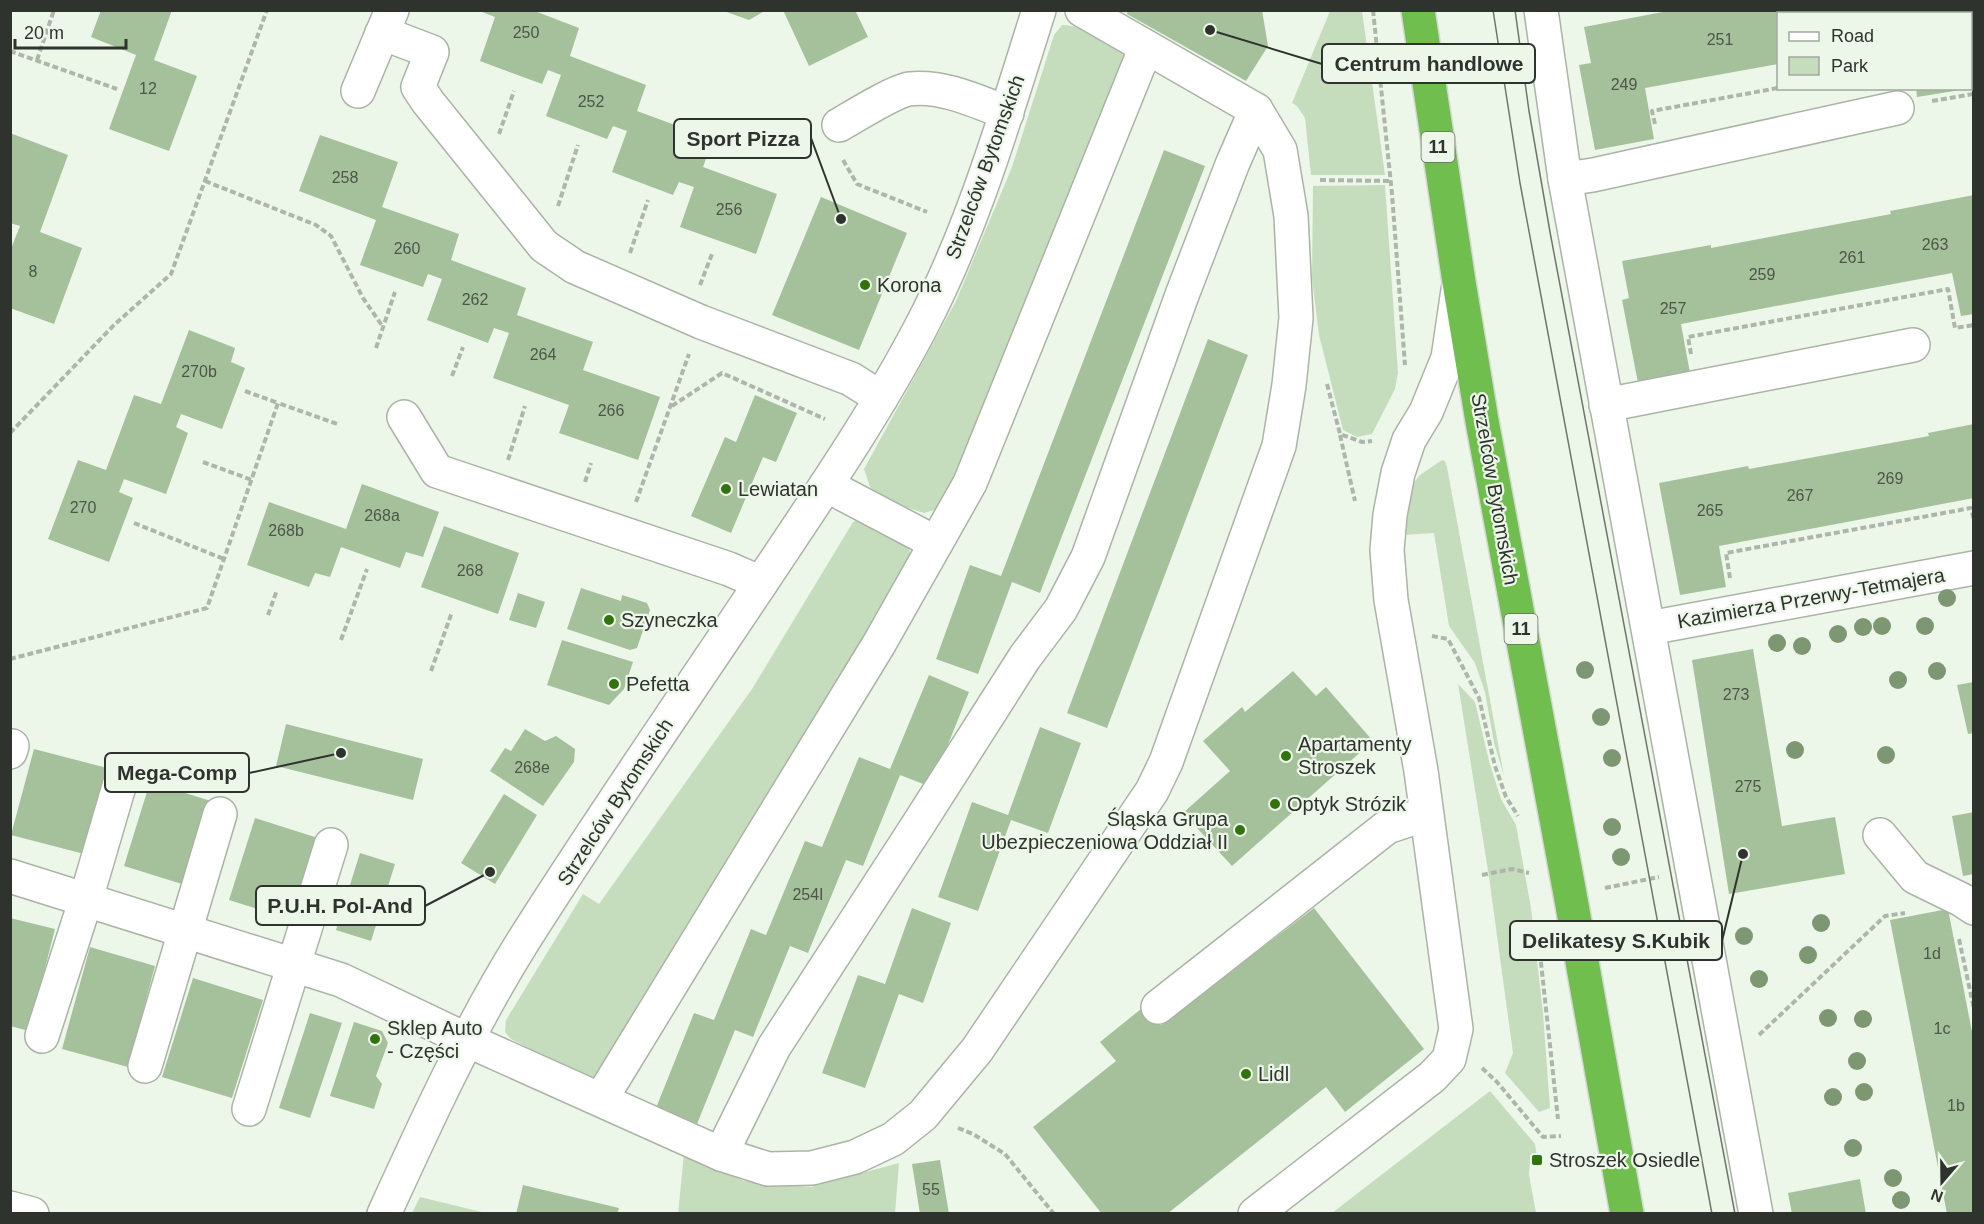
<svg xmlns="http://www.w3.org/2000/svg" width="1984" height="1224" viewBox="0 0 1984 1224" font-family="Arial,sans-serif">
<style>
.green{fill:#c5ddbd}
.building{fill:#a5c19b}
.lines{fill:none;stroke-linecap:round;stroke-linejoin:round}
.minor-casing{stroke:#aab4a6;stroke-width:36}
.highway-casing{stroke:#d5d6d5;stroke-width:36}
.path{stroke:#aeb6ab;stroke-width:4;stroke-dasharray:6 3;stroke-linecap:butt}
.minor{stroke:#fff;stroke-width:33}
.highway{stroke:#70be4e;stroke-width:33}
.tram{stroke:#6f756d;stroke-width:1.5}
.tree{fill:#7e9773}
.poi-dot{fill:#33730d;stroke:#edf7e9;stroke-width:2}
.labels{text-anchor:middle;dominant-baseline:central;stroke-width:4.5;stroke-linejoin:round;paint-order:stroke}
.number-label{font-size:16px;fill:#4c5649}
.shield{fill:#edf7e9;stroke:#686e66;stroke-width:1.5}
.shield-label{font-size:18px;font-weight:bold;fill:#2f332e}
.street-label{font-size:20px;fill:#2f332e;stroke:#edf7e9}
.poi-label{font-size:20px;fill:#2f332e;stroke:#edf7e9;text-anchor:start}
.leader{fill:none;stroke:#2f332e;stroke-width:2}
.callout-dot{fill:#2f332e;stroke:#edf7e9;stroke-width:2}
.callout{fill:#edf7e9;stroke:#2f332e;stroke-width:2}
.callout-label{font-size:21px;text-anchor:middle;font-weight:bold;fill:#2f332e}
</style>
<rect width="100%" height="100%" fill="#edf7e9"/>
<!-- green -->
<g class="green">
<path d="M1330 11H1362L1385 175H1311L1305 118 1297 106 1292 103Z"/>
<path d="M1062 25C1082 24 1114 45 1128 58L945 507 924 513 887 501 870 487 864 469 956 301 1012 167 1054 35Z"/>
<path d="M1385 185 1398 373 1395 389 1372 434 1357 437 1343 430 1319 335 1312 278 1313 186Z"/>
<path d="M1442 460 1445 461 1447 467 1504 776 1494 743 1485 692 1475 663 1449 626 1434 533 1404 535 1407 491 1420 475Z"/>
<path d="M859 519 907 545 911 554V566L725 879 594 1077 586 1078 511 1039 505 1032 506 1020 583 894 599 904 752 689 853 522Z"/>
<path d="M1458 684 1475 702 1489 761 1501 799 1516 825 1531 908 1543 1013 1550 1108 1539 1112 1505 1073 1513 1053 1489 877Z"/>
<path d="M1490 1091 1535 1144 1537 1157 1530 1161 1529 1175 1536 1213H1332Z"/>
<path d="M684 1153 744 1181 811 1187 899 1163 895 1213 678 1214Z"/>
<path d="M420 1197 486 1213H412Z"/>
</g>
<!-- building -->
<g class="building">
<path d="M101 10H172L154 60 197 76 169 151 109 129 136 55 91 37Z"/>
<path d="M477 10H532L579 28 570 56 646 85 637 111 713 139 703 167 777 194 756 254 680 227 694 187 679 182 673 195 612 172 627 131 613 126 607 139 546 116 561 75 548 70 542 84 480 61 495 17Z"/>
<path d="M721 10H762L763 12 749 20Z"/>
<path d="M783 10H855L868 37 809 66Z"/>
<path d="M1128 10H1262L1268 46 1246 81 1127 14Z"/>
<path d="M1673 10H1970V14H1778V64L1645 88 1654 139 1595 150 1579 65 1591 63 1584 27Z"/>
<path d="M1971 20 1974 30V87L1971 88Z"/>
<path d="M1916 88H1961V90L1917 97Z"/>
<path d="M10 133 68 155 40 232 82 248 54 324 10 308V251L20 226 10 223Z"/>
<path d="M320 135 398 162 382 207 459 234 451 260 526 288 517 315 593 342 583 370 660 397 638 460 559 433 569 405 493 378 509 333 494 328 488 343 427 320 442 279 428 274 423 287 360 265 376 220 299 191Z"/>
<path d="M1164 150 1205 166 1040 593 1012 582 978 674 936 659 970 565 1001 576Z"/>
<path d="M1974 195V314L1961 316 1952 273 1681 324 1690 373 1638 383 1622 300 1629 298 1622 261 1711 245V248L1891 214 1890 211Z"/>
<path d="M821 197 907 233 859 350 772 315Z"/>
<path d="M189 330 235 348 231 362 245 368 222 429 181 414 176 427 188 433 166 494 124 479 119 492 133 498 109 562 48 539 78 460 106 470 134 395 161 404Z"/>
<path d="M1208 339 1248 355 1107 728 1067 713Z"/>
<path d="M755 395 797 413 776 462 763 457 731 533 691 516 725 437 736 442Z"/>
<path d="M1974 424V498L1719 546 1726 587 1680 595 1659 483 1748 466 1749 469 1929 436 1928 433Z"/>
<path d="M362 484 439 512 423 557 406 552 400 568 341 547 330 577 315 573 309 587 247 565 269 502 346 529Z"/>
<path d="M444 526 519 553 498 614 421 587Z"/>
<path d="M581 588 621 601 622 595 647 603 650 610 637 648 630 650 567 629Z"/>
<path d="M518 593 545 602 536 628 509 620Z"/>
<path d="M562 640 633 662 624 689 609 705 547 685Z"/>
<path d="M1753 649 1782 826 1835 817 1845 874 1729 894 1692 660Z"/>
<path d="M1293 671 1316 696 1326 687 1373 741 1232 866 1183 813 1230 771 1203 741 1242 707 1245 712Z"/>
<path d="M929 675 969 692 931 787 900 775 863 866 846 860 808 953 790 946 753 1037 735 1030 697 1124 656 1108 694 1013 714 1020 751 929 766 935 805 841 822 847 859 757 890 769Z"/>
<path d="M1974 682V733L1968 734 1957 685Z"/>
<path d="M286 724 423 759 413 800 276 766Z"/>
<path d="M1040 727 1081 743 1048 833 1011 820 978 911 938 897 972 802 1008 815Z"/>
<path d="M525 729 545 741 556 736 575 749 574 762 543 806 490 771 505 748 511 751Z"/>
<path d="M34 749 111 769 88 855 11 835Z"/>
<path d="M150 782 211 801 185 885 124 866Z"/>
<path d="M504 794 537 815 495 884 461 863Z"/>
<path d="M1974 812V874L1963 876 1952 816Z"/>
<path d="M255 818 318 838 292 920 229 900Z"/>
<path d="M360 853 395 864 371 941 336 930Z"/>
<path d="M912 908 951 923 923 1003 899 994 865 1088 822 1073 858 975 885 984Z"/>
<path d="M1314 908 1424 1049 1345 1112 1326 1087 1167 1214H1102L1033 1127 1116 1061 1100 1042 1146 1005 1161 1025Z"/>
<path d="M1948 909 1974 1042V1214H1947L1890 920Z"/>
<path d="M10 918 55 929 29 1031 10 1026Z"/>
<path d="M90 947 155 966 128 1067 62 1049Z"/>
<path d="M193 978 263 1000 232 1098 162 1077Z"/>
<path d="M310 1013 342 1023 310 1118 279 1108Z"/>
<path d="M354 1022 382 1031 388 1043 376 1076 382 1084 374 1109 330 1096Z"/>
<path d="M940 1160 949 1214H920L912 1164Z"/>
<path d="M1860 1179 1866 1214H1792L1788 1193Z"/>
<path d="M523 1185 619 1208 617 1214H516Z"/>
</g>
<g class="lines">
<defs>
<g id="minor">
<path d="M1541 10 1565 179 1756 1214"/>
<path d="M382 33 432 52 418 87 428 102 544 246 575 267 701 322 851 379 881 398"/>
<path d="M358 91 392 10"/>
<path d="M839 125C853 117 895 91 909 89 942 85 976 101 1007 113"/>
<path d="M1565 179 1593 175 1897 108"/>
<path d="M1606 405 1913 345"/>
<path d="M404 417 437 471 729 569 761 583"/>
<path d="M826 485 936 543"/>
<path d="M1649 628 1974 568"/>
<path d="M10 752 12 746"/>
<path d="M1880 835 1915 877 1962 900 1974 908"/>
<path d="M10 876 341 980 467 1040 721 1154 768 1169 812 1168 855 1157 893 1139 923 1115 977 1050 1152 791 1166 762 1279 446 1289 385 1296 318 1291 216 1280 150 1256 110 1082 10"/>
<path d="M1158 1007 1387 827 1426 814"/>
<path d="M42 1036 86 899 122 776"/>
<path d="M145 1066 220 814"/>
<path d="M601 1099 879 644 970 483 1146 47"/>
<path d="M249 1109 331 845"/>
<path d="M721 1154 774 1047 916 828 1025 657 1061 609 1088 557 1182 295 1232 165 1256 110"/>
<path d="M10 1208 32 1214"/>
<path d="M384 1214C426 1122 469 1028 522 943 602 816 688 693 771 568 823 490 877 411 921 327 973 228 1005 117 1039 10"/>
<path d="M1255 1214 1432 1077 1449 1059 1456 1029 1421 771 1391 600 1387 550 1390 515 1398 473 1409 440 1426 412 1448 358 1458 290"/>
</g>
<path id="highway" d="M1418 10 1459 282 1482 421 1570 894 1627 1214"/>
</defs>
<!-- minor casing -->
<use href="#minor" class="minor-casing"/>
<!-- highway casing -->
<use href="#highway" class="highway-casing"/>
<!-- path -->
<g class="path">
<path d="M1373 10 1392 194 1405 365"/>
<path d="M10 11 11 10"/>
<path d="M10 51 117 89"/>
<path d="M37 60 54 10"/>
<path d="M1932 101 1974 94"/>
<path d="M1655 124 1652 111 1778 88"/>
<path d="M499 134 514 91"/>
<path d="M843 160 857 184 927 212"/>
<path d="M1320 180 1391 181"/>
<path d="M205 181 316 225 331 236 363 298 383 327"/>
<path d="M558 206 578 145"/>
<path d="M630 253 648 200"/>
<path d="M700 285 712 254"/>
<path d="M376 348 395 292"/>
<path d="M1691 354 1688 337 1948 289 1955 328 1974 325"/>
<path d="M452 376 463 347"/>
<path d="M1327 384 1340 434 1362 442 1372 441"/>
<path d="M245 391 278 403"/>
<path d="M672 406 722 373 825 419"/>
<path d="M10 433 115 324 171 274 267 10"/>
<path d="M1340 435 1355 501"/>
<path d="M508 460 525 406"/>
<path d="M203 462 252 480"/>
<path d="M585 482 591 463"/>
<path d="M636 502 689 354"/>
<path d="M134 523 224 559"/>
<path d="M1730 578 1726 553 1971 508 1974 520"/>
<path d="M268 615 277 590"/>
<path d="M1432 636 1448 639 1479 698 1495 766 1506 797 1518 816"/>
<path d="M341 640 367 569"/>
<path d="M10 659 207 608 278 403 337 424"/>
<path d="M431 671 452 612"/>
<path d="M1482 875 1512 869 1529 873"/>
<path d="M1605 888 1659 877"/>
<path d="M1537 926 1558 1119"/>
<path d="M1959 939 1974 1009"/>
<path d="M1759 1035 1885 916 1905 913"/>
<path d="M1482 1068 1497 1082 1543 1137 1561 1136"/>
<path d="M958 1128 973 1134 1005 1154 1054 1214"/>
</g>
<!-- minor -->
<use href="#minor" class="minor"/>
<!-- highway -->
<use href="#highway" class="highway"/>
<!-- tram -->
<g class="tram">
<path d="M1493 10 1520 183 1712 1214"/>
<path d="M1515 10 1529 111 1550 232 1735 1214"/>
</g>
</g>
<!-- trees -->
<g class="tree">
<circle cx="1947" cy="598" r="9"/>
<circle cx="1882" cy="626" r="9"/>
<circle cx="1925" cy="626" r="9"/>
<circle cx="1863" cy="627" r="9"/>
<circle cx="1838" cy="634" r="9"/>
<circle cx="1777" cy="643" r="9"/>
<circle cx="1802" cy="646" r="9"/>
<circle cx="1585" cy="670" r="9"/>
<circle cx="1937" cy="671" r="9"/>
<circle cx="1898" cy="680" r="9"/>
<circle cx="1601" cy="717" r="9"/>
<circle cx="1795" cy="750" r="9"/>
<circle cx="1886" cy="755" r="9"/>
<circle cx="1612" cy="758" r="9"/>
<circle cx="1612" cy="827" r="9"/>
<circle cx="1621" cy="857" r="9"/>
<circle cx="1821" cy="923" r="9"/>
<circle cx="1744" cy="936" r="9"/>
<circle cx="1808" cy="955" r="9"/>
<circle cx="1759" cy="979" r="9"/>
<circle cx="1828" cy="1018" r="9"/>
<circle cx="1863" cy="1019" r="9"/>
<circle cx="1857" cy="1061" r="9"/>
<circle cx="1864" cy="1092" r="9"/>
<circle cx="1833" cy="1097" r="9"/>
<circle cx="1853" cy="1148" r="9"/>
<circle cx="1893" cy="1178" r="9"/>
<circle cx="1901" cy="1200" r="9"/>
</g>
<!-- markers -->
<g class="poi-dot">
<circle cx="865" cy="285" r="6"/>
<circle cx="726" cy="489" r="6"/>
<circle cx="609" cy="620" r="6"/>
<circle cx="614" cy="684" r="6"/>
<circle cx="1286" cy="756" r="6"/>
<circle cx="1275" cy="804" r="6"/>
<circle cx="1240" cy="830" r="6"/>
<circle cx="375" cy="1039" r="6"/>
<circle cx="1246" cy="1074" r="6"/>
<rect x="1531" y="1154" width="12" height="12" rx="3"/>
</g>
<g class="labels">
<!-- number labels -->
<g class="number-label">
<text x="526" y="32">250</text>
<text x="1720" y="39">251</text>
<text x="1624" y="84">249</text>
<text x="148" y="88">12</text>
<text x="591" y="101">252</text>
<text x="345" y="177">258</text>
<text x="729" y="209">256</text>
<text x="1935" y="244">263</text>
<text x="407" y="248">260</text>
<text x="1852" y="257">261</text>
<text x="33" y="271">8</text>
<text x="1762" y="274">259</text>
<text x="475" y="299">262</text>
<text x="1673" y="308">257</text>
<text x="543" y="354">264</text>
<text x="199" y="371">270b</text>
<text x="611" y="410">266</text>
<text x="1890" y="478">269</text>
<text x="1800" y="495">267</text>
<text x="83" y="507">270</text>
<text x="1710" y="510">265</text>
<text x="382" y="515">268a</text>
<text x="286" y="530">268b</text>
<text x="470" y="570">268</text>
<text x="1736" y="694">273</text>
<text x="532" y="767">268e</text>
<text x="1748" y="786">275</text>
<text x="808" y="894">254I</text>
<text x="1932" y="953">1d</text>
<text x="1942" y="1028">1c</text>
<text x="1956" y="1105">1b</text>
<text x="931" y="1189">55</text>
</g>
<!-- shield labels -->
<g class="shield">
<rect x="1421.5" y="132" width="33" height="30" rx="4.5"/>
<rect x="1504.5" y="614" width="33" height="30" rx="4.5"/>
</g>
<g class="shield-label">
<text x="1438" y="147">11</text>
<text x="1521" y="629">11</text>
</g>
<!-- street labels -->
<g class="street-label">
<text transform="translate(985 167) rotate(-70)">Strzelców Bytomskich</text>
<text transform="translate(1495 489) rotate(80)">Strzelców Bytomskich</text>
<text transform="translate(1811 598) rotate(-10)">Kazimierza Przerwy-Tetmajera</text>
<text transform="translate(615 802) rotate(-57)">Strzelców Bytomskich</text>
</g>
<!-- poi labels -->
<g class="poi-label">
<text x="877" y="285">Korona</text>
<text x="738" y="489">Lewiatan</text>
<text x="621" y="620">Szyneczka</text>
<text x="626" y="684">Pefetta</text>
<text x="1298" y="744">Apartamenty<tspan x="1298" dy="23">Stroszek</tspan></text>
<text x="1287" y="804">Optyk Strózik</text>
<text x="1228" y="819" text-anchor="end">Śląska Grupa<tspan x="1228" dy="23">Ubezpieczeniowa Oddział II</tspan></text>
<text x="387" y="1028">Sklep Auto<tspan x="387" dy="23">- Części</tspan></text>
<text x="1258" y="1074">Lidl</text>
<text x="1549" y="1160">Stroszek Osiedle</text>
</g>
</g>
<!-- callouts -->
<path class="leader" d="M1210 30L1322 64M841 219L811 138M341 753L249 773M490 872L425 906M1743 854L1722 941"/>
<g class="callout-dot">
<circle cx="1210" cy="30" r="6"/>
<circle cx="841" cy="219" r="6"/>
<circle cx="341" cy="753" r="6"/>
<circle cx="490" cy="872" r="6"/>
<circle cx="1743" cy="854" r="6"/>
</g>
<g class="callout">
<rect x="1322" y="44" width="213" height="39" rx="6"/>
<rect x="674" y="119" width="137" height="39" rx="6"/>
<rect x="105" y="753" width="144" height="39" rx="6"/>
<rect x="256" y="886" width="169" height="39" rx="6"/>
<rect x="1510" y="921" width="212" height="39" rx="6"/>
</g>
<g class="callout-label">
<text x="1429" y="71">Centrum handlowe</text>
<text x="743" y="146">Sport Pizza</text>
<text x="177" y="780">Mega-Comp</text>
<text x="340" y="913">P.U.H. Pol-And</text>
<text x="1616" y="948">Delikatesy S.Kubik</text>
</g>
<!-- border -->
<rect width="1984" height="1224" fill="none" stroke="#2f332e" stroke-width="24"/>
<!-- legend -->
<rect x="1777" y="12" width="195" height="78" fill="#edf7e9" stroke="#a1a99e" stroke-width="1.5"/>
<rect x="1789" y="32" width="30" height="9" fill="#ffffff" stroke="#a1a99e" stroke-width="1.5"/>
<text x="1831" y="42" font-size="18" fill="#2f332e">Road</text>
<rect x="1789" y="57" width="30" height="18" fill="#c5ddbd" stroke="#a1a99e" stroke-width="1.5"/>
<text x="1831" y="72" font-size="18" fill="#2f332e">Park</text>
<!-- north arrow -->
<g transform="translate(1942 1182) rotate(200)" stroke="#edf7e9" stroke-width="4.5" paint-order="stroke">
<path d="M0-4.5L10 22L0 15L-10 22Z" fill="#2f332e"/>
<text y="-9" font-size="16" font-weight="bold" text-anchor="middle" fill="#2f332e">N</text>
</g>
<!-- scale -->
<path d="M15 39v9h111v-9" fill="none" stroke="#2f332e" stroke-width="3"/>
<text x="24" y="39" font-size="18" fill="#2f332e" stroke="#edf7e9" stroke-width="4.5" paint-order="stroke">20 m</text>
</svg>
